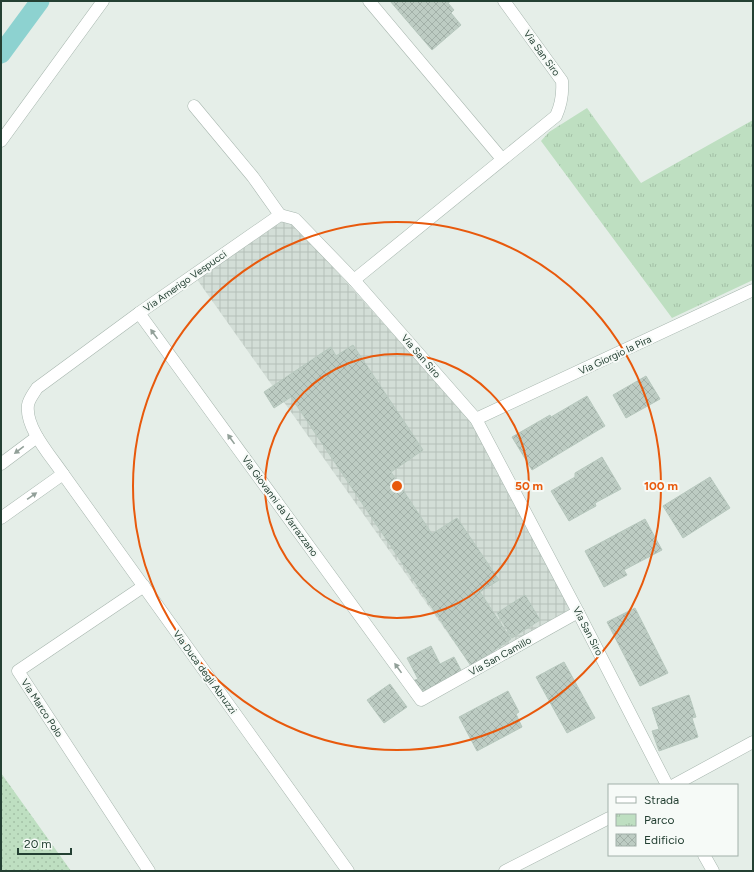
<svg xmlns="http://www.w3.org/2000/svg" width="754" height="872" viewBox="0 0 754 872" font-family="Figtree,sans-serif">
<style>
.industrial{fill:url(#industrial-grid)}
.park{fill:url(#park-tufts)}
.garden{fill:url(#garden-dots)}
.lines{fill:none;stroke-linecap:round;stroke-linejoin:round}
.canal{stroke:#8dd2d0;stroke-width:19}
.building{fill:url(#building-cross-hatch);stroke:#b7c8be}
.minor-casing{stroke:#a7b6ae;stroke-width:13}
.minor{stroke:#fff;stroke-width:12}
.oneway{fill:#92a099}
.ring{fill:none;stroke:#e8590c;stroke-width:2}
.labels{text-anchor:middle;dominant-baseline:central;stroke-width:4;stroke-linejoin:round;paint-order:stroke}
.street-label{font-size:10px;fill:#244033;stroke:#f6faf7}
.centre{fill:#e8590c;stroke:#f6faf7;stroke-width:2}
.ring-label{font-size:12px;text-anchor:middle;font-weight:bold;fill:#e8590c;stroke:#f6faf7;stroke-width:4;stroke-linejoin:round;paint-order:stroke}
</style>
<defs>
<pattern id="industrial-grid" width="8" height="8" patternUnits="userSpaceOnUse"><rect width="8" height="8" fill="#d3ded7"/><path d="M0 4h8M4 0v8" fill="none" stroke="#b5c0b9"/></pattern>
<pattern id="park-tufts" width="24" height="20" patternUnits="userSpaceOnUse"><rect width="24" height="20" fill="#bedfc1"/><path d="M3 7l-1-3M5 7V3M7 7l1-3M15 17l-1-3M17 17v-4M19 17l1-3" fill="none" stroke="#a3c0a6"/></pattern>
<pattern id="garden-dots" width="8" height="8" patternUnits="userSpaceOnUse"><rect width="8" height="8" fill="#bedfc1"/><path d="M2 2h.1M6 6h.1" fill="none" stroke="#a3c0a6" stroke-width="1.8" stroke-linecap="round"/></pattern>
<pattern id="building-cross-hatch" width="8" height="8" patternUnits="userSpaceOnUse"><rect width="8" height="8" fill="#bdccc3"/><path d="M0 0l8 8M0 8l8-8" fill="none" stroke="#a2b0a8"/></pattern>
</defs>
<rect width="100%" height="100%" fill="#e5eee8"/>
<!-- industrial -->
<path class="industrial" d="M285 214 473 423 570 609 471 666 196 278Z"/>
<!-- park -->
<path class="park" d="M587 108 641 183 753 120V280L672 318 541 141 549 132Z"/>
<!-- garden -->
<path class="garden" d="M1 773 71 871H1Z"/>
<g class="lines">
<!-- canal -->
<path class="canal" d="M1 54 40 1"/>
</g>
<!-- building -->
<g class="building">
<path d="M390 1H451L448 3 454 10 451 13 461 25 432 50Z"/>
<path d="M353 345 423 450 391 472 432 534 457 518 499 580 480 592 511 639 471 666 291 397 274 408 264 392 331 347 336 356Z"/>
<path d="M646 376 660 399 626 418 613 395Z"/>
<path d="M587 396 605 426 532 470 512 437 550 415 551 417Z"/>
<path d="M602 457 621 489 595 503 596 506 569 521 551 491 575 477V473Z"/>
<path d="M710 477 730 508 683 538 663 506Z"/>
<path d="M645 519 662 550 624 570 627 575 604 587 585 551Z"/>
<path d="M525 595 540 620 512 638 497 613Z"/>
<path d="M635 608 668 673 640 686 607 622Z"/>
<path d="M431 646 440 664 454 657 462 672 419 694 412 681 418 679 407 658Z"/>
<path d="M564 662 595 718 567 733 536 677Z"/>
<path d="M390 684 407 707 384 723 367 700Z"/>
<path d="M508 691 519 712 516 714 522 727 477 751 459 717Z"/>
<path d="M689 695 696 717 692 718 698 737 659 751 652 731 659 729 652 708Z"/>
</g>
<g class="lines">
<defs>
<g id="minor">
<path d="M369 1 502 159"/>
<path d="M194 106 253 177 280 215"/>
<path d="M1 141 103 1"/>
<path d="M354 280 556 116C561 105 563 94 562 81L504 1"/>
<path d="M139 313 421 700 578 612"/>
<path d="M476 419 753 290"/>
<path d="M1 464 37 437"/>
<path d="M1 518 63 474"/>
<path d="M144 586 18 671 149 871"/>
<path d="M674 785 753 742"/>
<path d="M704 855 713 871"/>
<path d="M348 871 63 474C51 456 25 428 28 405 29 399 34 393 37 388L139 313 280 215 295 219 354 280 476 419 578 612 667 785"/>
<path d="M505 871 609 818"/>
</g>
</defs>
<!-- minor casing -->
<use href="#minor" class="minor-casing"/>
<!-- minor -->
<use href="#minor" class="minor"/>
</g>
<!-- one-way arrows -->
<defs><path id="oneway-solid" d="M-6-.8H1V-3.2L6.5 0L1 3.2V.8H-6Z"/></defs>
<g class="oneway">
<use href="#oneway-solid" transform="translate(154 334) rotate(-126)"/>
<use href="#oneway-solid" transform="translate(231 439) rotate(-126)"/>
<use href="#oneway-solid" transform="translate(19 450) rotate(143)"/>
<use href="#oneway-solid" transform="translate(32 496) rotate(-35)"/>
<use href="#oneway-solid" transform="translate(398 668) rotate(-126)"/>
</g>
<!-- distance rings -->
<g class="ring">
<circle cx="397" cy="486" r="132"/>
<circle cx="397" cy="486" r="264"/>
</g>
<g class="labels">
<!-- street labels -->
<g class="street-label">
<text transform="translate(542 53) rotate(54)">Via San Siro</text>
<text transform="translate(185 281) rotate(-35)">Via Amerigo Vespucci</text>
<text transform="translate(615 355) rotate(-25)">Via Giorgio la Pira</text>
<text transform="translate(421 356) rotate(49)">Via San Siro</text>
<text transform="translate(280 506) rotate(54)">Via Giovanni da Varrazzano</text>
<text transform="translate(588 631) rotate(63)">Via San Siro</text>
<text transform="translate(500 656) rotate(-29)">Via San Camillo</text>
<text transform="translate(205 672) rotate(54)">Via Duca degli Abruzzi</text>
<text transform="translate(42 708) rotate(57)">Via Marco Polo</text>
</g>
</g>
<circle cx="397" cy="486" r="6" class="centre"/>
<g class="ring-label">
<text x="529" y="490">50 m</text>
<text x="661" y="490">100 m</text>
</g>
<!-- border -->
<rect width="754" height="872" fill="none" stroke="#244033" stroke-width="4"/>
<!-- legend -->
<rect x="608" y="784" width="130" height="72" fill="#f6faf7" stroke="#a2b0a9"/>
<rect x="616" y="797" width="20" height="6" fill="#ffffff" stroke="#a2b0a9"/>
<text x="644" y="804" font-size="12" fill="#244033">Strada</text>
<rect x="616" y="814" width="20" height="12" fill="url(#park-tufts)" stroke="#a2b0a9"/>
<text x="644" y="824" font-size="12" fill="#244033">Parco</text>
<rect x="616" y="834" width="20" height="12" fill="url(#building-cross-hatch)" stroke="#a2b0a9"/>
<text x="644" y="844" font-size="12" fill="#244033">Edificio</text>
<!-- scale -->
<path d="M18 848v6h53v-6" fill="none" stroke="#244033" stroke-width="2"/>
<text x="24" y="848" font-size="12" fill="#244033" stroke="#f6faf7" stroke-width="3" paint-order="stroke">20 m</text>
</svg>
